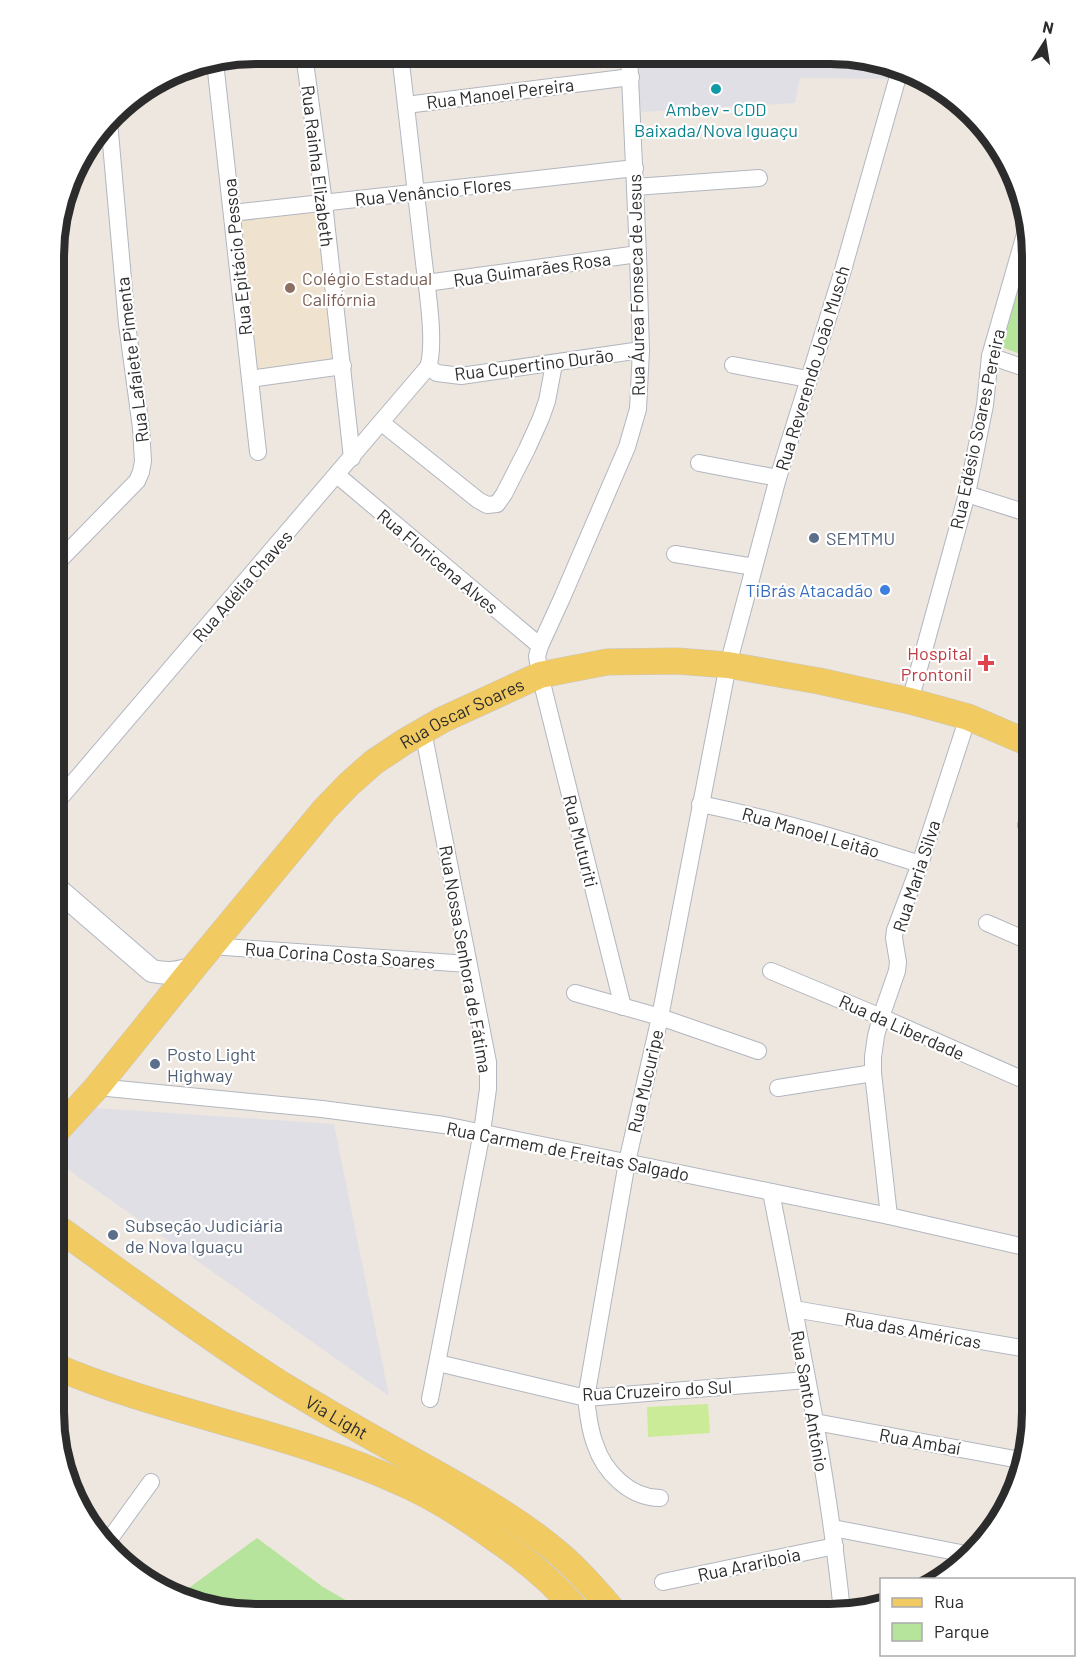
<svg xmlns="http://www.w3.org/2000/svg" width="1087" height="1668" viewBox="0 0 1087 1668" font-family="Barlow,sans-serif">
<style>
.industrial{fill:#e1dfe6}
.education{fill:#efe3cf}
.green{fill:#b7e49c}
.pitch{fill:#cbeb98}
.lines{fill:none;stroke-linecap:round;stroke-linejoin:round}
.street-casing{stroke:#b2b6c0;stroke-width:18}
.secondary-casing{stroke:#b2b6c0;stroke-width:24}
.primary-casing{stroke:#c8c8c8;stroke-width:27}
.street{stroke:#fff;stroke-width:16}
.secondary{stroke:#fff;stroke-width:22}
.primary{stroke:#f1ca61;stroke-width:26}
.culture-dot{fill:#0f9aa8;stroke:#fff;stroke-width:2}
.education-dot{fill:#8d6e63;stroke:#fff;stroke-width:2}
.service-dot{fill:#5c6f8a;stroke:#fff;stroke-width:2}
.shop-dot{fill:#3f7fe0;stroke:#fff;stroke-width:2}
.health-dot{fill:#e0444e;stroke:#fff;stroke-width:2}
.labels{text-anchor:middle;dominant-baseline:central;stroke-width:4.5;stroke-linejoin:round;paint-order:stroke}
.street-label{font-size:18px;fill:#2c2c2c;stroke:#fff}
.culture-label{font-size:18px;fill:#0d838f;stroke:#fff}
.education-label{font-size:18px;fill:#785e54;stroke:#fff;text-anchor:start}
.service-label{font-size:18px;fill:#4e5e75;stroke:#fff;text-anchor:start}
.shop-label{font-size:18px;fill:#366cbe;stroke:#fff;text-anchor:end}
.health-label{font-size:18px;fill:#be3a42;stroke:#fff;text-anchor:end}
.rim{fill:none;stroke:#2c2c2c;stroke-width:8}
</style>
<rect width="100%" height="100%" fill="#eee7df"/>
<!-- industrial -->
<g class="industrial">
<path d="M636 55 858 56 894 71 892 79 800 78 795 103 641 112Z"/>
<path d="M95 1108 334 1124 389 1396 54 1160V1147L83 1115Z"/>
</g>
<!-- education -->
<path class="education" d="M322 209 345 360 255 371 236 216Z"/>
<!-- green -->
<g class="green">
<path d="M1029 235 1033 256V359L1002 347 1003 333Z"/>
<path d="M257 1538 323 1587 368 1613 230 1612 182 1593Z"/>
</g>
<!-- pitch -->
<path class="pitch" d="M708 1404 710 1433 648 1437 647 1407Z"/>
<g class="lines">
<defs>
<g id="street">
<path d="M304 54 324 203 352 458"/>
<path d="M215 62 258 452"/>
<path d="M406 105 631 77"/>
<path d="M635 187 759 178"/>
<path d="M232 213 635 168"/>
<path d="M426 283 638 254"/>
<path d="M990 356 1033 371"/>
<path d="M733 365 808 379"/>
<path d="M428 367 437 373 461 376 641 350"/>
<path d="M250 379 343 366"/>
<path d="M382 423 478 500 487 505 497 504 504 494 527 449 541 418 547 401 554 364"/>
<path d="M699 463 778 478"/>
<path d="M337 475 540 646"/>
<path d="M967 494 1033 515"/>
<path d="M675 554 754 567"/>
<path d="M55 565 137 481 141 472 143 461 141 428 127 324 109 121"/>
<path d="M910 701 967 494 985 405 990 356 1027 227"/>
<path d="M423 731 488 1062V1089L482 1132 430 1399"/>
<path d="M55 804 428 367C436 345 427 288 424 263 416 194 408 124 400 54"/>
<path d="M700 804C775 819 847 841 920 864"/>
<path d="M1026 825 1033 828"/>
<path d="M987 923 1033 943"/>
<path d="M211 946 468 964"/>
<path d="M771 971 881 1017 1033 1084"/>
<path d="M575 993 660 1017 758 1051"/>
<path d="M623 1007 540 675 537 656 540 646 562 598 627 447 638 409 641 350 638 254 629 55"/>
<path d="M97 1087 322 1109 444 1125 889 1216 1033 1249"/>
<path d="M778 1088 873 1073"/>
<path d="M1033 1159C1028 1134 1027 1109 1033 1084"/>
<path d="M771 1192C798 1331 828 1471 842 1612"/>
<path d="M889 1216 873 1073V1057L876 1036 881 1017 897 971 898 962 894 938 895 930 920 864 968 717"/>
<path d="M794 1309 1033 1350"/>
<path d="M438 1363 586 1398 807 1380"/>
<path d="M815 1422 1025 1461"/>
<path d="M660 1498C630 1498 604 1472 595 1444 589 1429 588 1413 586 1398L627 1162 660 1017 728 665 778 478 843 270 899 73"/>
<path d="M833 1528 966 1554"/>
<path d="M109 1540 151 1482"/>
<path d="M663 1582 835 1546"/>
</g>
<path id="secondary" d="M55 887 152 971C167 974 179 974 194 967"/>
<g id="primary">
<path id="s1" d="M54 1134 97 1087 194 967 324 810 348 785 374 762 404 742 442 720 540 675 607 662 677 661 728 665 819 681 910 701 968 717 1033 745"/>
<path id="s2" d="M54 1225C129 1279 203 1334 281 1384 314 1404 348 1424 382 1443 440 1476 500 1506 552 1548 576 1567 596 1590 615 1613"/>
<path d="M54 1366C167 1414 292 1432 404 1484 436 1498 465 1517 494 1538 525 1559 555 1584 579 1613"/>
</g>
</defs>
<!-- street casing -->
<use href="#street" class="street-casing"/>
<!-- secondary casing -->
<use href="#secondary" class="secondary-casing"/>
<!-- primary casing -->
<use href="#primary" class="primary-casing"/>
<!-- street -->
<use href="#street" class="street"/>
<!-- secondary -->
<use href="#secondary" class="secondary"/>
<!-- primary -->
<use href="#primary" class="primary"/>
</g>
<!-- markers -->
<circle class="culture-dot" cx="716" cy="89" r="6"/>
<circle class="education-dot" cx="290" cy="288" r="6"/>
<g class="service-dot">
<circle cx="814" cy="538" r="6"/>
<circle cx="155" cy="1064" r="6"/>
<circle cx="113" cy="1235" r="6"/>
</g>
<circle class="shop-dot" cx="885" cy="590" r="6"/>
<path class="health-dot" d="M983 654h6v6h6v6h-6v6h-6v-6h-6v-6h6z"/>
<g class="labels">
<!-- street labels -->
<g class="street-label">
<text transform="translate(500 93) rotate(-7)">Rua Manoel Pereira</text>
<text transform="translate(318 166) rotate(83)">Rua Rainha Elizabeth</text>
<text transform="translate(433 191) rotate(-6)">Rua Venâncio Flores</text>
<text transform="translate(237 257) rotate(-96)">Rua Epitácio Pessoa</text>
<text transform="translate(532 269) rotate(-8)">Rua Guimarães Rosa</text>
<text transform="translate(636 285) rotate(-91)">Rua Áurea Fonseca de Jesus</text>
<text transform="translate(132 360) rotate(-97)">Rua Lafaiete Pimenta</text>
<text transform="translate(534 364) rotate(-7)">Rua Cupertino Durão</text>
<text transform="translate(812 368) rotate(-73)">Rua Reverendo João Musch</text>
<text transform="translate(977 429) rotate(-78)">Rua Edésio Soares Pereira</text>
<text transform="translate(438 561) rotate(40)">Rua Floricena Alves</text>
<text transform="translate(242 586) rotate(-49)">Rua Adélia Chaves</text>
<text stroke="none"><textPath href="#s1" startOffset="592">Rua Oscar Soares</textPath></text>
<text transform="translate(811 832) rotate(16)">Rua Manoel Leitão</text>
<text transform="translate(581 841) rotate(76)">Rua Muturiti</text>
<text transform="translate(916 876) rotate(-72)">Rua Maria Silva</text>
<text transform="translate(340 955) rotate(4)">Rua Corina Costa Soares</text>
<text transform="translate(466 959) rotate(80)">Rua Nossa Senhora de Fátima</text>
<text transform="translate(902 1027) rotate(24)">Rua da Liberdade</text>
<text transform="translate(645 1081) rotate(-77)">Rua Mucuripe</text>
<text transform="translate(568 1151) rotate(11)">Rua Carmem de Freitas Salgado</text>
<text transform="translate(913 1330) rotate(10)">Rua das Américas</text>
<text transform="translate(657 1390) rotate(-3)">Rua Cruzeiro do Sul</text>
<text transform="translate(810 1401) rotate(80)">Rua Santo Antônio</text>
<text stroke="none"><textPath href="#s2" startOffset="342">Via Light</textPath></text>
<text transform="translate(920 1441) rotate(10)">Rua Ambaí</text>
<text transform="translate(749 1564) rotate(-12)">Rua Arariboia</text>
</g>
<!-- culture labels -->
<g class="culture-label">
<text x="716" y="109">Ambev - CDD<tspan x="716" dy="21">Baixada/Nova Iguaçu</tspan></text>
</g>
<!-- education labels -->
<g class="education-label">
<text x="302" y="278">Colégio Estadual<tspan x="302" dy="21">Califórnia</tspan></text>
</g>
<!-- service labels -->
<g class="service-label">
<text x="826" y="538">SEMTMU</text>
<text x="167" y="1054">Posto Light<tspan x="167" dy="21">Highway</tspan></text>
<text x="125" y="1225">Subseção Judiciária<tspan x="125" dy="21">de Nova Iguaçu</tspan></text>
</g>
<!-- shop labels -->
<g class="shop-label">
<text x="873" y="590">TiBrás Atacadão</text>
</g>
<!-- health labels -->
<g class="health-label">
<text x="972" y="653">Hospital<tspan x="972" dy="21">Prontonil</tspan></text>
</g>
</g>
<!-- crop -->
<path d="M0 0H1087V1668H0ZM256 64H830A192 192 0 0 1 1022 256V1412A192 192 0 0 1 830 1604H256A192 192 0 0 1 64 1412V256A192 192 0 0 1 256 64Z" fill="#fff" fill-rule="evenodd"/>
<path class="rim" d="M256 64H830A192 192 0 0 1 1022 256V1412A192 192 0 0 1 830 1604H256A192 192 0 0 1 64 1412V256A192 192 0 0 1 256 64Z"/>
<!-- legend -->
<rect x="880" y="1578" width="195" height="78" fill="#ffffff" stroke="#ababab" stroke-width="1.5"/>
<rect x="892" y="1598" width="30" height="9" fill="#f1ca61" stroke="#ababab" stroke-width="1.5"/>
<text x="934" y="1608" font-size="18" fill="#2c2c2c">Rua</text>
<rect x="892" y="1623" width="30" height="18" fill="#b7e49c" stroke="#ababab" stroke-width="1.5"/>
<text x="934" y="1638" font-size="18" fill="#2c2c2c">Parque</text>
<!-- north arrow -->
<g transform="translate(1045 42) rotate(12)" stroke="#ffffff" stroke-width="4.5" paint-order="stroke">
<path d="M0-4.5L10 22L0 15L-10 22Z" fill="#2c2c2c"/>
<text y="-9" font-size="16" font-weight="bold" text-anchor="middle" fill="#2c2c2c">N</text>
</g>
</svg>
